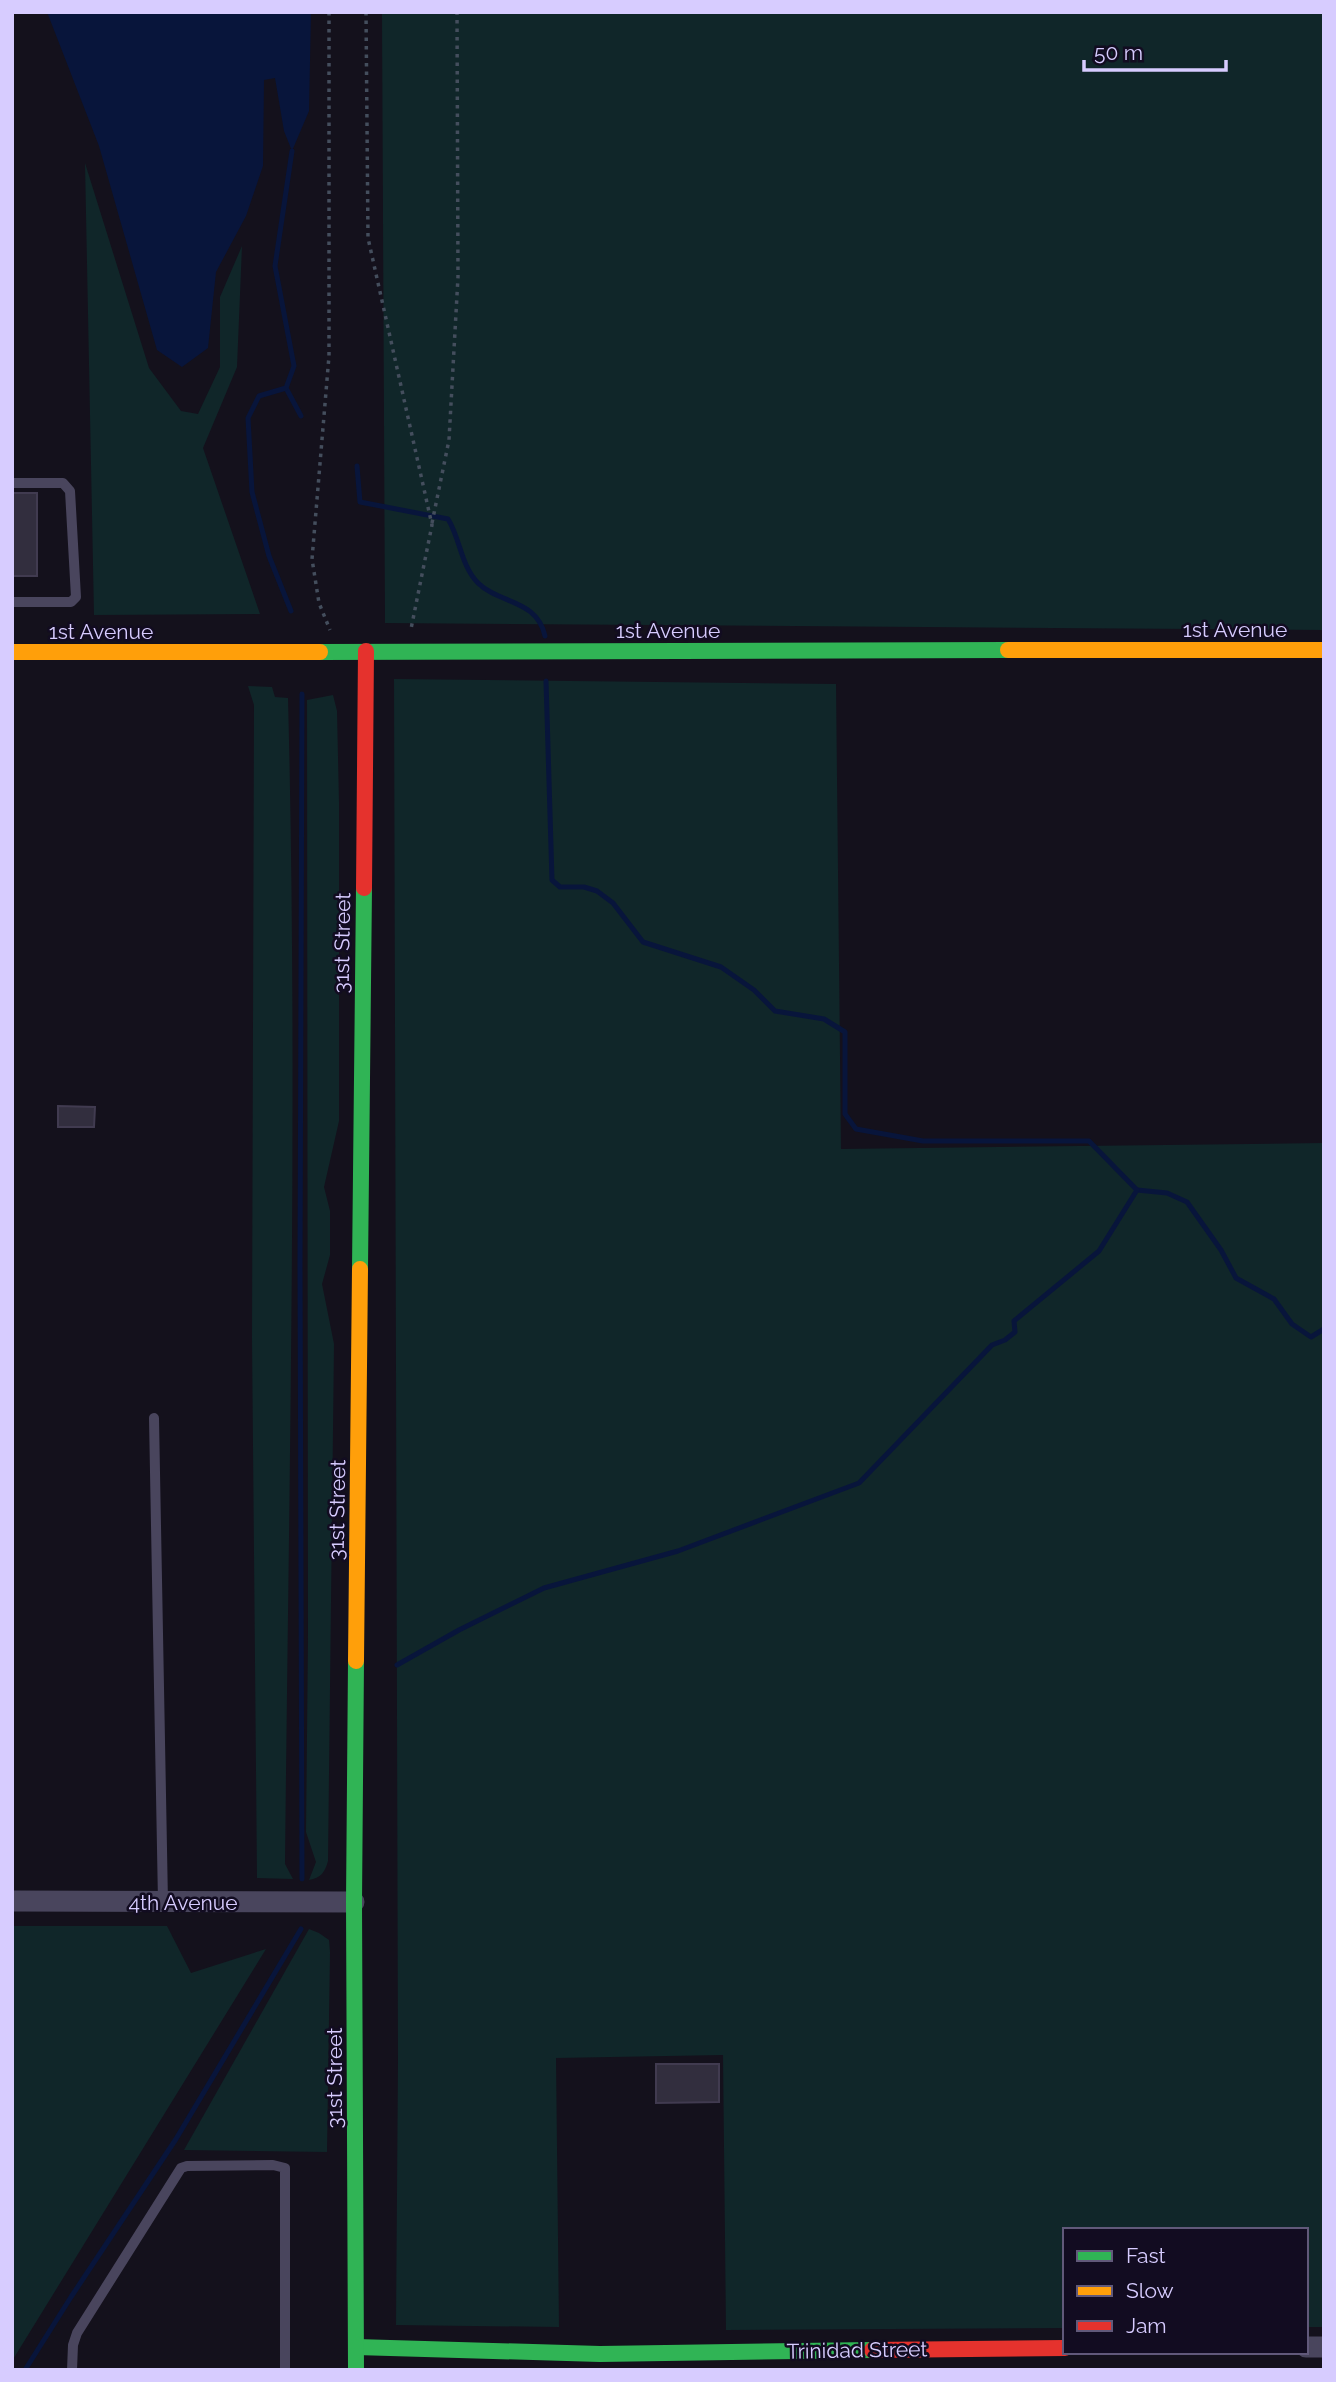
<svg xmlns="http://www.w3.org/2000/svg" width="1336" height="2382" viewBox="0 0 1336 2382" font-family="Raleway,sans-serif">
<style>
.green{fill:#102629}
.water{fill:#08153b}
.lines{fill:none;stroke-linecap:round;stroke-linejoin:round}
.stream{stroke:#08153b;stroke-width:5}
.building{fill:#322e3e;stroke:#413b50;stroke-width:2}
.path{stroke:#444e5d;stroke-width:3.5;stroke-dasharray:3.5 5;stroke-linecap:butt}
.lane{stroke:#49455d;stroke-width:10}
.street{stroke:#49455d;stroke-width:21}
.fast{stroke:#30b455;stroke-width:16}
.slow{stroke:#ff9f0a;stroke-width:16}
.jam{stroke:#e5322d;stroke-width:16}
.labels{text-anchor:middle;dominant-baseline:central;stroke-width:5;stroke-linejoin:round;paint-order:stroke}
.street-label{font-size:21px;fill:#d7ccff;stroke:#120c21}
</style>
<rect width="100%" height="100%" fill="#14111c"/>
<!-- green -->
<g class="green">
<path d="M382 12H1324V630L385 623Z"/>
<path d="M85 163 149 368 181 411 198 414 220 367V297L242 246 237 367 203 448 260 614 94 615Z"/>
<path d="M394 679 836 684 841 1149 1324 1143V2327H1306V2230H1065V2328L726 2330 723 2055 556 2058 559 2327 396 2325 398 2061Z"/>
<path d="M248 686 272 687 275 697 288 698C298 1086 289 1475 285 1864L293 1879 257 1878 252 1338 254 705Z"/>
<path d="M333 695 337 711 339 802V1121L324 1187 330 1211V1255L322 1284 334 1344 328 1861C325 1872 321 1878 309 1880L316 1862 306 1832 308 1638 307 700Z"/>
<path d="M12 1926H167L191 1973 266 1949 12 2361Z"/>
<path d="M309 1929 319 1933 329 1940 330 1952 327 2152 184 2150Z"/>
</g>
<!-- water -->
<path class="water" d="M47 12H311L309 111 292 151 284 131 275 78 264 80 263 166 246 216 216 272 208 348 182 367 157 350 99 146Z"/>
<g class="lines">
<!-- stream -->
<g class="stream">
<path d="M286 388 301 416"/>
<path d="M357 466 360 502 448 519C460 538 461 566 478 583 499 604 537 599 545 636"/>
<path d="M291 611 269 556 252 492 248 418 259 396 286 388 294 366 275 266 292 151"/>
<path d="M302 694 300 1265 302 1879"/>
<path d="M1137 1190 1167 1193 1187 1202 1221 1250 1236 1278 1274 1299 1292 1324 1311 1337 1324 1329"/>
<path d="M397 1665 459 1630 544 1588 678 1551 859 1483 992 1345 1005 1340 1015 1332 1014 1321 1099 1251 1137 1190 1089 1141H923L856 1129 845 1114V1032L824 1019 775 1011 754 990 721 967 643 942 613 903 597 891 584 887H560L552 880 546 681"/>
<path d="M25 2370 71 2297 176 2139 301 1929"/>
</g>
</g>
<!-- building -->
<g class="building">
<rect x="12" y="493" width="25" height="83"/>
<path d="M58 1106 95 1107 94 1127H58Z"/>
<path d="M656 2064H719V2102L656 2103Z"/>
</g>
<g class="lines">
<!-- path -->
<g class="path">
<path d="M329 12V356L312 559 319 603 330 630"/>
<path d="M366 12 368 238 432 525 411 629"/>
<path d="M432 523 449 440 458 277 457 12"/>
</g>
<!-- lane -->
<g class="lane">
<path d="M12 483H63L70 491 76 597 71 602H12"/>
<path d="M154 1418 163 1902"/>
<path d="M72 2370 73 2345 77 2333 181 2168 187 2166 273 2165 285 2168V2370"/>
</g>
<!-- street -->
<g class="street">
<path d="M12 1901 354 1902"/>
<path d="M1306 2347H1324"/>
</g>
<!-- fast -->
<g class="fast">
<path d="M320 652 1008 650"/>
<path d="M360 1269 364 888"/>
<path d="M356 2347 600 2354 872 2350"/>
<path d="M356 2370 354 1902 356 1661"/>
</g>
<!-- slow -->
<g class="slow">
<path d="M1008 650H1324"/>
<path d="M12 652H320"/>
<path d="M356 1661 360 1269"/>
</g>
<!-- jam -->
<g class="jam">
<path d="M364 888 366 651"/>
<path d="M872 2350 1065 2348"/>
</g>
</g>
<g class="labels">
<!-- street labels -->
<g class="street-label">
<text x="1235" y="629">1st Avenue</text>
<text x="668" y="630">1st Avenue</text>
<text x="101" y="631">1st Avenue</text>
<text transform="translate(342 943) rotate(-89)">31st Street</text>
<text transform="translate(337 1510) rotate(-89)">31st Street</text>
<text x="183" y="1902">4th Avenue</text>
<text transform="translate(334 2078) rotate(-90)">31st Street</text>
<text transform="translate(857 2350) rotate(-1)">Trinidad Street</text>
</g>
</g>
<!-- border -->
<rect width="1336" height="2382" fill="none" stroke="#d7ccff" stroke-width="28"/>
<!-- legend -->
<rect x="1063" y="2228" width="245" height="126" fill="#120c21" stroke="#61597a" stroke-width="2"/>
<rect x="1077" y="2251" width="35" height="10" fill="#30b455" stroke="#61597a" stroke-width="2"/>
<text x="1126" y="2263" font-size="21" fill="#d7ccff">Fast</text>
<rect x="1077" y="2286" width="35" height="10" fill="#ff9f0a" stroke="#61597a" stroke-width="2"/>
<text x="1126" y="2298" font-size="21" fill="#d7ccff">Slow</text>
<rect x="1077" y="2321" width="35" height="10" fill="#e5322d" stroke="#61597a" stroke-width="2"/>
<text x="1126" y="2333" font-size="21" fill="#d7ccff">Jam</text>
<!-- scale -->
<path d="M1084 60v10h142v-10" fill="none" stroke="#d7ccff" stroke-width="3.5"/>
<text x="1094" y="60" font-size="21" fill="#d7ccff" stroke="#120c21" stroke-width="5" paint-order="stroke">50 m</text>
</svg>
